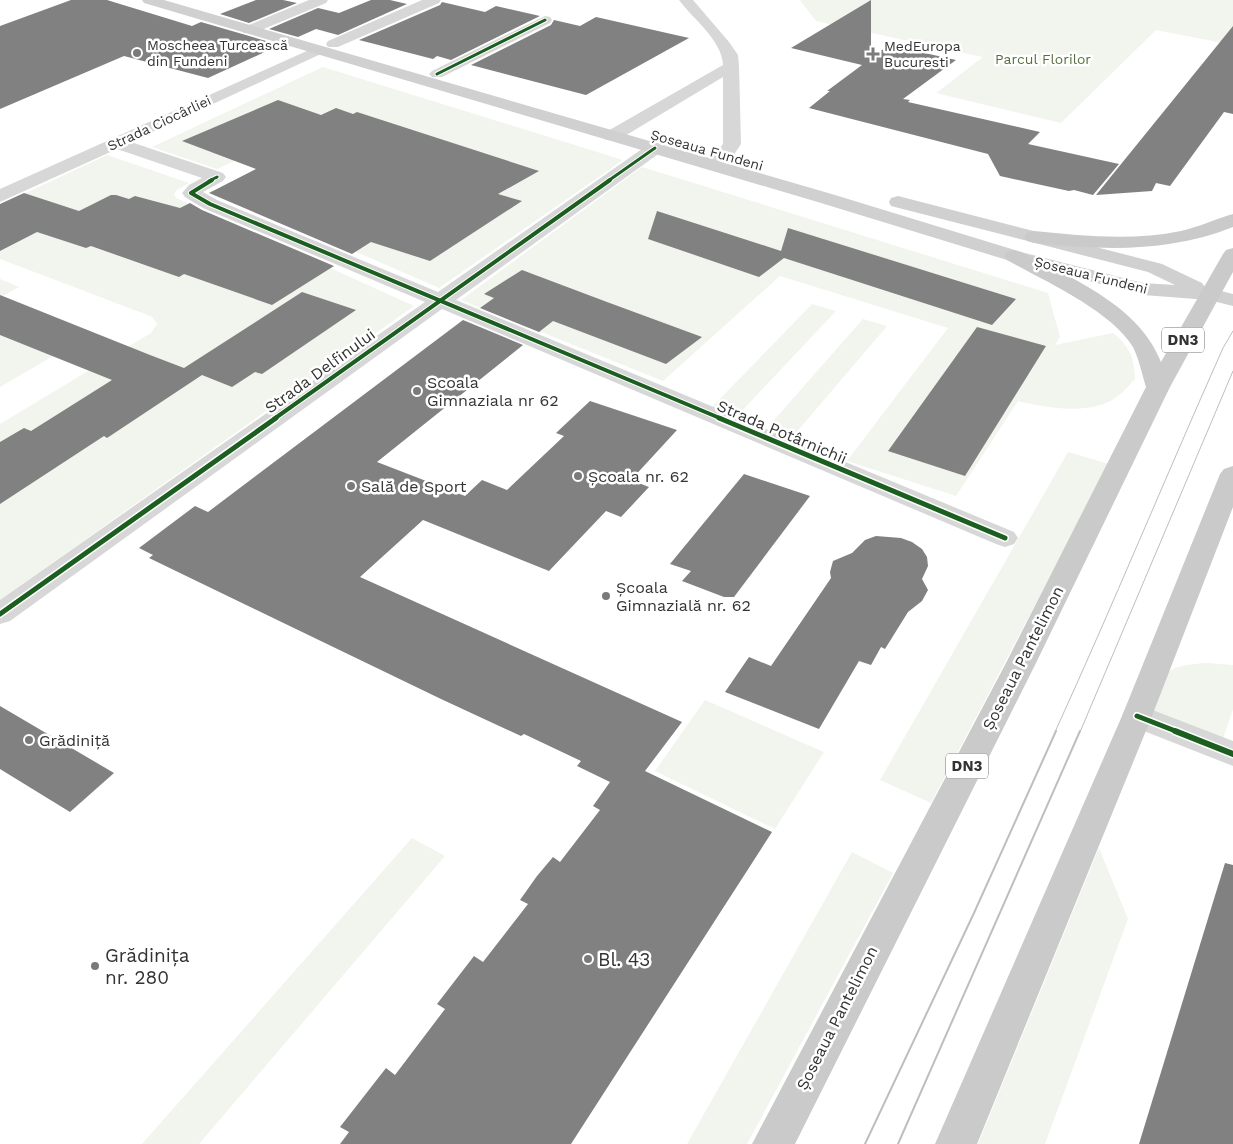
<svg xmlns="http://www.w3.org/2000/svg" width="1233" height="1144" viewBox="0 0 1233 1144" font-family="'Work Sans',sans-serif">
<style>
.green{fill:#f1f5ed}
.building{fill:#818181}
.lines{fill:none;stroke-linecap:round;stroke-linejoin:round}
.minor{fill:#d7d7d7;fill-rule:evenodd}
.tertiary{fill:#d7d7d7;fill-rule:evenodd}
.secondary{fill:#d0d0d0;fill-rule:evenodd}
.primary{fill:#cacaca;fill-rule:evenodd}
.tram-far1{stroke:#bebebe;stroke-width:1}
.tram{stroke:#bebebe;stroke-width:2}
.cycleway-far3-casing{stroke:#fff;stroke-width:5}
.cycleway-far2-casing{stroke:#fff;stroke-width:6}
.cycleway-far1-casing{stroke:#fff;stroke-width:8}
.cycleway-casing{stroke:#fff;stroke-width:9}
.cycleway-far3{stroke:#1b5e20;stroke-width:3}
.cycleway-far2{stroke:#1b5e20;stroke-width:4}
.cycleway-far1{stroke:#1b5e20;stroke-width:5}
.cycleway{stroke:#1b5e20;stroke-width:6}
.poi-dot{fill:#7a7a7a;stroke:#fff;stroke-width:2}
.labels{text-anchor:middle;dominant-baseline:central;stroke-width:5;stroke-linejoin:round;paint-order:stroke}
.far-poi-label{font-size:14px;fill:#333;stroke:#fff;text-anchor:start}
.far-park-label{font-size:14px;fill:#56703f;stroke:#fff}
.far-street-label{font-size:14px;fill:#333;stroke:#fff}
.shield{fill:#fff;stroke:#707070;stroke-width:1}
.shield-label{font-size:15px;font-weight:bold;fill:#333}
.street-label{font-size:16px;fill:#333;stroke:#fff}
.poi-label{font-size:16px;fill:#333;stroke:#fff;text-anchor:start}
.near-poi-label{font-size:19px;fill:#333;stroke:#fff;text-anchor:start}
</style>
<rect width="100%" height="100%" fill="#fff"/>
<!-- green -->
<g class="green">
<path d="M800 0H1233V45L1156 30 1061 123 936 93 983 57 816 21Z"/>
<path d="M323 67 623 160 439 288 345 247 281 139 217 169 152 147Z"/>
<path d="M107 155 189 183 177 190 174 194 176 198 414 306 0 600V424L151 333 157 324 152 317 145 314 0 259V205Z"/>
<path d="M642 167 1048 293 1060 337 1055 345 1113 333C1130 347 1134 357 1135 379 1130 384 1125 391 1118 396 1093 416 1047 408 1018 401L956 496 847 461 948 328 780 276 663 381 461 300Z"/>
<path d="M0 279 19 287 3 296 69 323 53 356 0 387Z"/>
<path d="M812 304 836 311 737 416 712 407Z"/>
<path d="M863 319 887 326 794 435 768 427Z"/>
<path d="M1068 452 1109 464 931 803 880 780Z"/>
<path d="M1206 663 1233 665V709L1222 742 1149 713C1164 674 1160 666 1206 663Z"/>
<path d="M705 700 824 752 775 829 655 771Z"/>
<path d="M412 838 445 856 199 1144H142Z"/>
<path d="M1099 848 1128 919 1045 1144H978Z"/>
<path d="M852 852 893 873 747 1144H687Z"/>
</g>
<!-- building -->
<g class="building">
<path d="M71 0H107L192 26 201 22 280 45 208 78 124 56 0 109V26Z"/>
<path d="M256 0H283L297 3 249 23 220 14Z"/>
<path d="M371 0H390L407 4 338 35 316 29 298 37 269 29 318 8 339 13Z"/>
<path d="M871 0V58L889 45 956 60 903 99 910 100 908 102 1040 132 1028 144 1119 164 1093 195 1074 190 1069 191 1000 176 988 154 809 108 830 91H827L862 65 791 48Z"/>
<path d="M442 2 485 12 496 6 540 16 451 60 437 56 433 59 359 40 440 5Z"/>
<path d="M596 17 689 38 586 95 471 65 551 25 554 20 580 26Z"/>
<path d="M1233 26V114L1224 112 1170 186 1156 183 1152 191 1096 195Z"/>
<path d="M278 100 321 115 336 108 353 114 357 112 539 171 498 194 522 201 430 261 371 242 352 254 209 193 256 169 182 141Z"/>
<path d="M24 193 79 211 111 195H116L129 199 135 196 180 208 190 203 202 210 334 266 272 305 184 274 179 277 91 246 86 248 37 232 0 251V204Z"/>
<path d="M657 211 781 251 788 228 1016 299 992 325 784 258 759 277 648 239Z"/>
<path d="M522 270 607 302 702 337 666 364 553 321 539 332 480 308 494 298 484 294Z"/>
<path d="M302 292 356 310 262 374 255 372 232 387 202 375 107 438 104 436 0 504V442L24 428 31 431 112 380 0 335V295L150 355 184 368Z"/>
<path d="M463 320 523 345 377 462 465 496 482 480 507 490 564 436 556 433 590 401 677 430 631 480 649 487 621 517 606 511 549 571 423 520 360 577 682 722 645 771 772 832 571 1144H340L349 1132 340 1127 386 1068 395 1075 445 1009 437 1004 474 956 483 962 528 904 520 900 537 876 553 857 560 862 600 810 593 806 610 782 577 766 581 761 524 734 521 736 441 699 149 558 153 555 139 548 195 506 208 512Z"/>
<path d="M977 327 1046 346 965 476 888 451Z"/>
<path d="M744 474 810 496 734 597H724L682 581 691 571 670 564Z"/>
<path d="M876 536 901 538 912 542 922 549 927 557 928 566 922 579 928 590 922 601 908 612 885 649 881 647 871 665 859 661 819 729 725 692 749 657 771 666 831 578 830 572 833 561 852 553 865 540Z"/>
<path d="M0 706 114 773 70 812 0 769Z"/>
<path d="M1225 863 1233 865V1144H1139Z"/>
</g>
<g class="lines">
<!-- minor -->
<g class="minor">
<path d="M309 0H328L326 3 254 33H244L242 30 244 27Z"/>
<path d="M422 0H441L439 3 338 47H328L326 44 328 41Z"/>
<path d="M545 16 550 17 552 20 550 23 442 77H432L429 74 432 71Z"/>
<path d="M318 46 323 47 325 50 323 53 131 142 223 173 226 177 223 181 203 192 217 200 438 292 649 144 655 143 661 144 664 148 661 152 456 300 1014 532 1018 538 1014 544 1005 547 996 544 442 309 10 621 0 624V600L425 302 203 208 185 197 182 193 189 185 202 178 117 149 0 202V189Z"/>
<path d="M1137 704 1233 741V766L1126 724 1122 716 1126 708Z"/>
</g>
<!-- tertiary -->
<path class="tertiary" d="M679 0H693L729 42 738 55 739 66 741 144 731 159 710 169 704 168 701 164C707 155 717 153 723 144V77L618 140H606L604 136 606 132 723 65C722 40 693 19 679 0Z"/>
<!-- secondary -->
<path class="secondary" d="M142 0H164L835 195 1021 252 1143 283 1175 285 1148 272 891 206 889 202 891 198 898 196 1162 264 1202 283 1205 287 1233 294V306L1209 300 1143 295 1007 260 821 203 144 3Z"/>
<!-- primary -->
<g class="primary">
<path d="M1233 214V227C1168 253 1102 250 1034 243L1027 241 1024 237 1027 233 1034 231C1083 236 1133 241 1181 231 1199 227 1215 219 1233 214Z"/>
<path d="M1233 248V272L1170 387 1036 663 795 1144H752L1006 663 1146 387C1142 374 1139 359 1133 347 1112 311 1043 280 1007 260L1004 256 1007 252 1014 250 1021 252C1071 278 1139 305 1161 362L1223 254 1226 250Z"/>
<path d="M1233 466V507L1152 716 977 1144H935L1122 716 1220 474 1224 469Z"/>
</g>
<!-- tram-far1 -->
<g class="tram-far1">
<path d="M1055 732C1113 605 1166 476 1223 348L1233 331"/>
<path d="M1080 732 1233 371"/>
</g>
<!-- tram -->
<g class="tram">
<path d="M865 1144 974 913 1056 731"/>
<path d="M898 1144 1080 731"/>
</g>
<defs>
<g id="cycleway-far3">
<path d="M437 74 545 20"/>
<path d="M209 181 217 177"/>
<path d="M608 181 655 148"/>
</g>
<g id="cycleway-far2">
<path d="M212 180 191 193 210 204 722 419"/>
<path d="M274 419 610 180"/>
</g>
<g id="cycleway-far1">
<path d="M719 418 1005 538"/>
<path d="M0 614 276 418"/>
<path d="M1137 716 1178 732"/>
</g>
<path id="cycleway" d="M1175 731 1233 754"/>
</defs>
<!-- cycleway-far3 casing -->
<use href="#cycleway-far3" class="cycleway-far3-casing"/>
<!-- cycleway-far2 casing -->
<use href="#cycleway-far2" class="cycleway-far2-casing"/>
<!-- cycleway-far1 casing -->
<use href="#cycleway-far1" class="cycleway-far1-casing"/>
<!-- cycleway casing -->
<use href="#cycleway" class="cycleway-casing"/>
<!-- cycleway-far3 -->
<use href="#cycleway-far3" class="cycleway-far3"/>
<!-- cycleway-far2 -->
<use href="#cycleway-far2" class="cycleway-far2"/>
<!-- cycleway-far1 -->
<use href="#cycleway-far1" class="cycleway-far1"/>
<!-- cycleway -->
<use href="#cycleway" class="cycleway"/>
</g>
<!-- markers -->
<g class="poi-dot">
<circle cx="137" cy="53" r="5"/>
<path d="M870.5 46.5h5v5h5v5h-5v5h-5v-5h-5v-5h5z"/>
<circle cx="417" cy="391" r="5"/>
<circle cx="578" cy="476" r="5"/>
<circle cx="351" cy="486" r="5"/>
<circle cx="606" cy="596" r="5"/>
<circle cx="29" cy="740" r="5"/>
<circle cx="588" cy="959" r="5"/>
<circle cx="95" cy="966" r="5"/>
</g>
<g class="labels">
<!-- far-poi labels -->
<g class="far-poi-label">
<text x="147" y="45">Moscheea Turcească<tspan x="147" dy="16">din Fundeni</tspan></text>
<text x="884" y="46">MedEuropa<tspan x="884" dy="16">Bucuresti</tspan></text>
</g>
<!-- far-park labels -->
<g class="far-park-label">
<text x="1043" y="59">Parcul Florilor</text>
</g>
<!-- far-street labels -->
<g class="far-street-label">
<text transform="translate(159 123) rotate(-25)">Strada Ciocârliei</text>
<text transform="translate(707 150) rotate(16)">Șoseaua Fundeni</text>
<text transform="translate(1091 275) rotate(14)">Șoseaua Fundeni</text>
</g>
<!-- shield labels -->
<g class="shield">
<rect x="1162" y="327.5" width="42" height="25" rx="4"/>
<rect x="946" y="753.5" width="42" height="25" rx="4"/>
</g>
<g class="shield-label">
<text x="1183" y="340">DN3</text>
<text x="967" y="766">DN3</text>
</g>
<!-- street labels -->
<g class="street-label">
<text transform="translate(320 371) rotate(-36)">Strada Delfinului</text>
<text transform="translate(782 432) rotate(23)">Strada Potârnichii</text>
<text transform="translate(1023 658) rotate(-63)">Șoseaua Pantelimon</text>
<text transform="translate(837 1018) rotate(-63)">Șoseaua Pantelimon</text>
</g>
<!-- poi labels -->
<g class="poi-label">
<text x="427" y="382">Scoala<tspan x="427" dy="18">Gimnaziala nr 62</tspan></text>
<text x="588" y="476">Școala nr. 62</text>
<text x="361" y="486">Sală de Sport</text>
<text x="616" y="587">Școala<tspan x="616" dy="18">Gimnazială nr. 62</tspan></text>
<text x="39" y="740">Grădiniță</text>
</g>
<!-- near-poi labels -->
<g class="near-poi-label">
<text x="105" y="955">Grădinița<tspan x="105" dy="22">nr. 280</tspan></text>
<text x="598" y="959">Bl. 43</text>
</g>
</g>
</svg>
